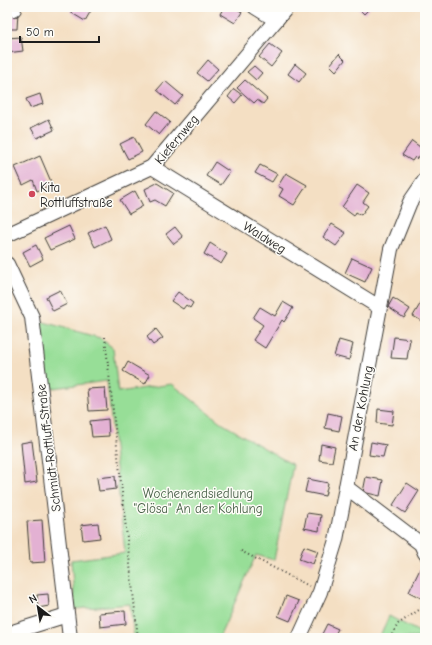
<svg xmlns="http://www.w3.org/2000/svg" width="432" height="645" viewBox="0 0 432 645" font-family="'Comic Neue',sans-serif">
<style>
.green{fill:#97de97;stroke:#5a7d5a}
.building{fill:#e3b1d3}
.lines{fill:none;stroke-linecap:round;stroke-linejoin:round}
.minor-casing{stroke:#3c3935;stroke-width:16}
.path{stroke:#3c3935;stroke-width:2;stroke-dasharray:1 3;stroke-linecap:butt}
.minor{stroke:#fff;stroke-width:14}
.poi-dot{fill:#d1495b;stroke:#fdfcf7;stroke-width:1.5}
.labels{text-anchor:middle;stroke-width:3;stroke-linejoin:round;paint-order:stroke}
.street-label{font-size:13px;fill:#1c1c1c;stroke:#fdfcf7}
.poi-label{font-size:13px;fill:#1c1c1c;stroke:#fdfcf7;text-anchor:start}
.park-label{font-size:13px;fill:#476047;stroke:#fdfcf7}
</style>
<rect width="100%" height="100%" fill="#fdfcf7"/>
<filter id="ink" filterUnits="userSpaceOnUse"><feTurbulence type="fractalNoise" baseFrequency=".025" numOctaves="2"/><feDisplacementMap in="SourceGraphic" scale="8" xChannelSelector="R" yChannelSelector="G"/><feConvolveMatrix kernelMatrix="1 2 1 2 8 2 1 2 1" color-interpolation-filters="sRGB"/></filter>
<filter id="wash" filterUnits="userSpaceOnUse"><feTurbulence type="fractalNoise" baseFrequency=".012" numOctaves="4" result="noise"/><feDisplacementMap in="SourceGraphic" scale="16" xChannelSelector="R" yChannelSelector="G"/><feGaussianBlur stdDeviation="0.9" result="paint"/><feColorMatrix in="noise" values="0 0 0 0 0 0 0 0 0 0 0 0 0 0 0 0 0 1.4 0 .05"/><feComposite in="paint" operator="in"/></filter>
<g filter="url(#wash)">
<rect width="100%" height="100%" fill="#f4dfc3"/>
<!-- green -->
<g class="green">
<polygon points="37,320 100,338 113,348 118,392 172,384 223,424 293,465 274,560 256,555 219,638 134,638 130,604 75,609 71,560 125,553 107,381 46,389"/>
<polygon points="389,616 425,635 425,638 379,638"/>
</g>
<g id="blocks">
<!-- building -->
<g class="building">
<polygon points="73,7 93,7 85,21 70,12"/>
<polygon points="224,7 234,7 242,12 235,23 220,14"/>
<polygon points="357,7 371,7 364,14"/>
<polygon points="7,11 18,12 17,29 7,29"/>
<polygon points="21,37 23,51 7,53 7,38"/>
<polygon points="270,44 282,53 271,67 259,57"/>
<polygon points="339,54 345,60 336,71 330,65"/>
<polygon points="208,60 218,69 207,81 197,73"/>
<polygon points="295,64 306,73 299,82 288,74"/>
<polygon points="254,66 262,73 256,80 247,72"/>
<polygon points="245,80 267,99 263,104 257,100 254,103 237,88"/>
<polygon points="165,81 183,96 175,105 157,90"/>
<polygon points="234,89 242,95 235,103 228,97"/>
<polygon points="40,94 43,104 30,108 26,99"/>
<polygon points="156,111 170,122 159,135 146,124"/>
<polygon points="49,119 54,130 37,138 31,128"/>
<polygon points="134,137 142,152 128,159 120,144"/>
<polygon points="412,141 424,150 417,159 415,157 412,161 402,155"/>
<polygon points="40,156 52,184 37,191 33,180 23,185 15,167"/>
<polygon points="215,162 230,172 221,185 206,176"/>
<polygon points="260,165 277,174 272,182 255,173"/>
<polygon points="286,173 307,185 294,205 279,196 283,189 278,186"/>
<polygon points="157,183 173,193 165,206 155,200 150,202 145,189"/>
<polygon points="357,185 369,193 363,202 368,206 361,215 356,212 354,216 342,207"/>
<polygon points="135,191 143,206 129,214 120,200"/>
<polygon points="332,224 346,233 336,246 323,237"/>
<polygon points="105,225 111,239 95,247 88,233"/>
<polygon points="69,226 75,239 50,250 44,238"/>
<polygon points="175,227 183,237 174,244 166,234"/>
<polygon points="210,243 227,254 221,264 204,254"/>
<polygon points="36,245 43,259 30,266 23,252"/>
<polygon points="352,258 372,267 365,282 345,273"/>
<polygon points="60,290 67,304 53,311 46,297"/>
<polygon points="178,292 193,303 190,308 186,305 183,309 171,301"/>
<polygon points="425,296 425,323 413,316"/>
<polygon points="393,298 410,309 404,318 388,307"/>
<polygon points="283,302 293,308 284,322 282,320 265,348 253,340 263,325 253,318 260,307 275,316"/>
<polygon points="156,329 163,338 153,345 147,337"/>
<polygon points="394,337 410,339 407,359 391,358"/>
<polygon points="339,340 353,344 349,360 334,356"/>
<polygon points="128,362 150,375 145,384 123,371"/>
<polygon points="105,388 107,410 89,411 87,389"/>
<polygon points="378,409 394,411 392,425 377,423"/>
<polygon points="328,413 342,416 339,431 325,428"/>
<polygon points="108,419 109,436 92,437 90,421"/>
<polygon points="32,441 37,482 25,484 21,443"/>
<polygon points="371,442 386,445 383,457 369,455"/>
<polygon points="321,444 335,447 332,462 319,460"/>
<polygon points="115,476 116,489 99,491 97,478"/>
<polygon points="366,477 383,480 380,496 363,492"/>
<polygon points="308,479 328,483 325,496 305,492"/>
<polygon points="407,483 419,491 405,513 393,505"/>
<polygon points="307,513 321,515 319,531 304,528"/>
<polygon points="42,520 45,562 30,563 27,521"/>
<polygon points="98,523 100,538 83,540 81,525"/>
<polygon points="304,546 318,551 313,564 299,559"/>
<polygon points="420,569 425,572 425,600 409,592"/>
<polygon points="48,594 49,606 38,608 37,595"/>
<polygon points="286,596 299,601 290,621 278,616"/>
<polygon points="125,611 126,624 100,627 99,613"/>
<polygon points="327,624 338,629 333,638 320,638"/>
</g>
</g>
</g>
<g filter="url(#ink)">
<use href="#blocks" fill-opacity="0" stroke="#3c3935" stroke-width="1"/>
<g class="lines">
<!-- minor casing -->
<g class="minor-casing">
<g id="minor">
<polyline points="255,7 276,20"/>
<polyline points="7,8 14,9"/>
<polyline points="152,167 379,307"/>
<polyline points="7,235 152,167 287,7"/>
<polyline points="7,264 32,317 70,638"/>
<polyline points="346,487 421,544 425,553"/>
<polyline points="7,636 16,631 67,615"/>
<polyline points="299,638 320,592 336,540 391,249 410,202 425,180"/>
</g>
</g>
<!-- path -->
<g class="path">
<polyline points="105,337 138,638"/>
<polyline points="241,551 309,586"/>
<polyline points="390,638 398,624 425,606"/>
</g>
<!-- minor -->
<use href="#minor" class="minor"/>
</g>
</g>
<!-- markers -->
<circle class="poi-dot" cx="32" cy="194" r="4"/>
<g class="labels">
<!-- street labels -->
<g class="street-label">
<text transform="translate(176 139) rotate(-50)" y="5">Kiefernweg</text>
<text transform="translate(265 237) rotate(32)" y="5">Waldweg</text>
<text transform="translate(360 408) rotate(-79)" y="5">An der Kohlung</text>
<text transform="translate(48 448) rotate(-97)" y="5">Schmidt-Rottluff-Straße</text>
</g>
<!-- poi labels -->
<g class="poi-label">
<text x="40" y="192">Kita<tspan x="40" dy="15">Rottluffstraße</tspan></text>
</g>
<!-- park labels -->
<g class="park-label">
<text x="198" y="498">Wochenendsiedlung<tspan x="198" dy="15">"Glösa" An der Kohlung</tspan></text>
</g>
</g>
<!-- margin -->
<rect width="432" height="645" fill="none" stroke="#fdfcf7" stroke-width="24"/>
<!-- north arrow -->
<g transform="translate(38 607) rotate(329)" stroke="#fdfcf7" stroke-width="3" paint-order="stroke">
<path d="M0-3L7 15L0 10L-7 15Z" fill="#1c1c1c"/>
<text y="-6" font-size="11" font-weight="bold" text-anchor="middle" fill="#1c1c1c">N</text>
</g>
<!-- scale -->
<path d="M20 36v6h79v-6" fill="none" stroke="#1c1c1c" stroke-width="2"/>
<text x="26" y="36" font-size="12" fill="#1c1c1c" stroke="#fdfcf7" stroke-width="3" paint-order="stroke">50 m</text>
</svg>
